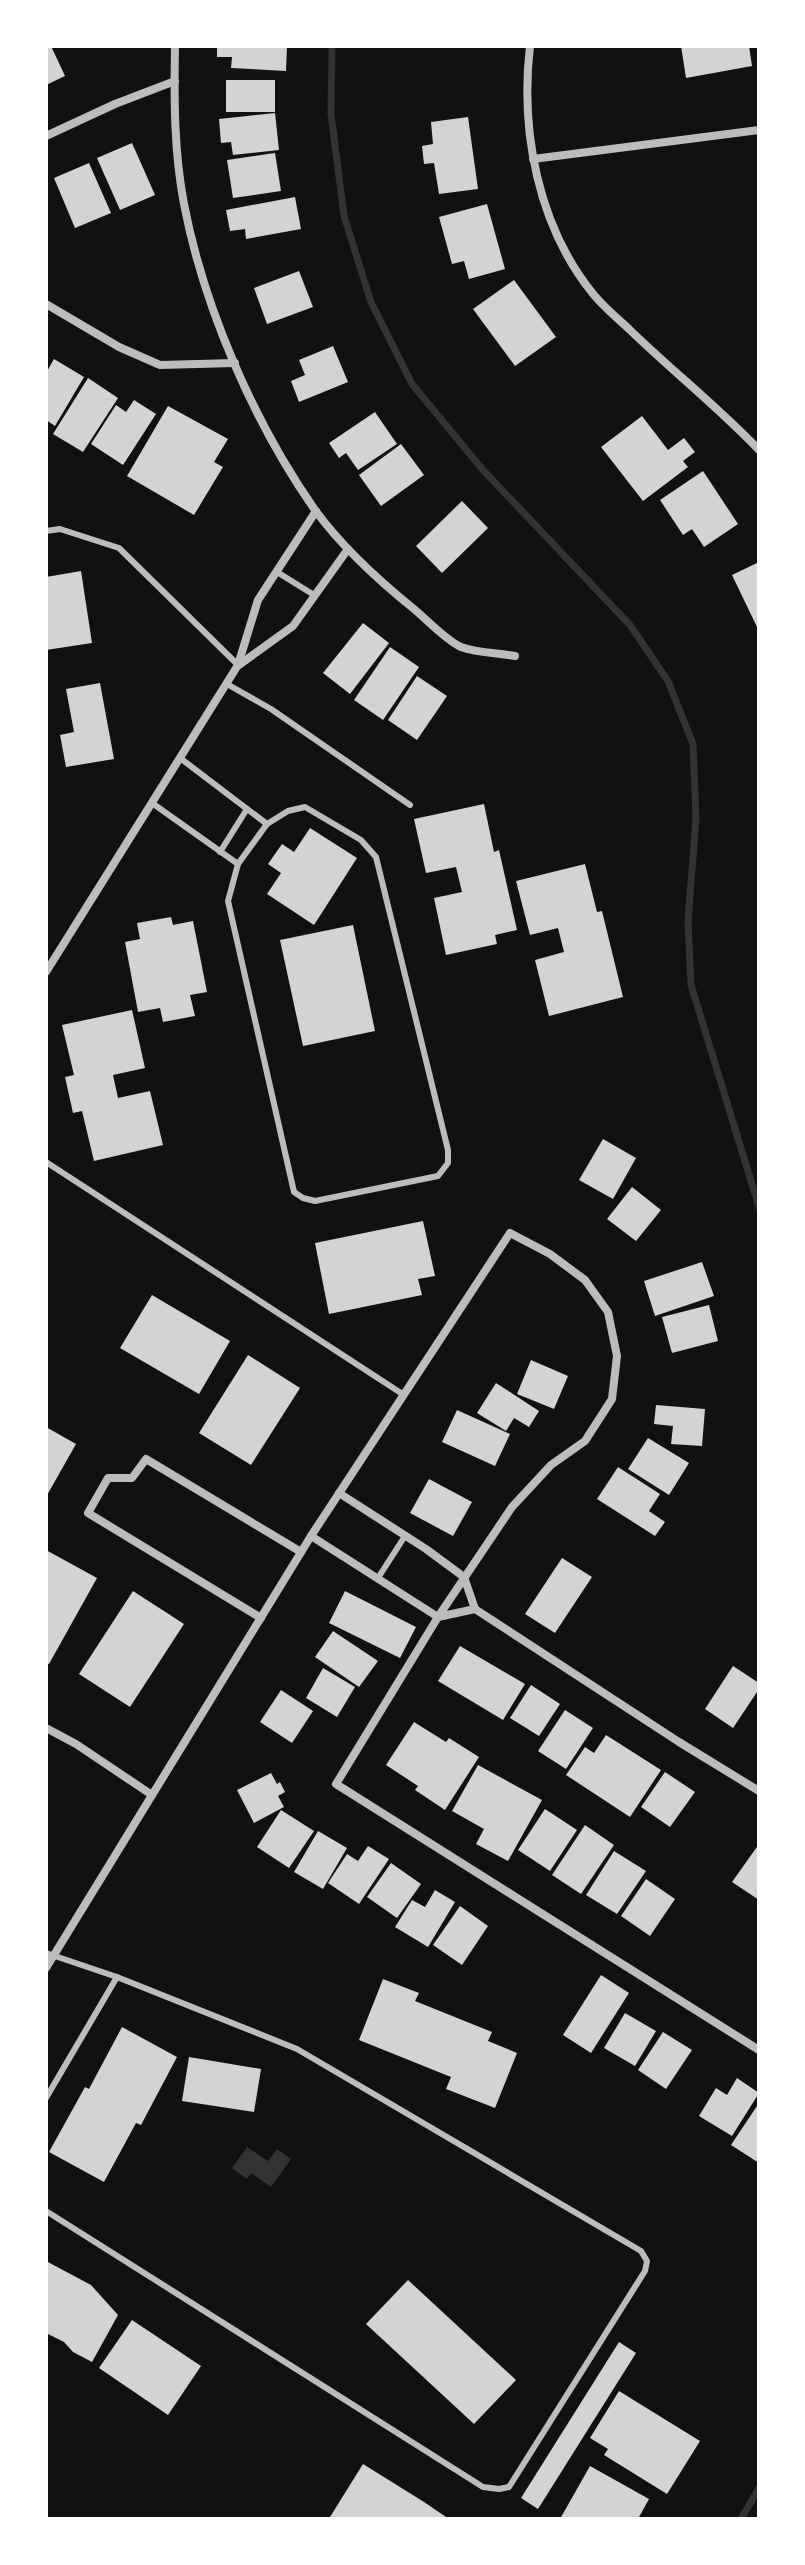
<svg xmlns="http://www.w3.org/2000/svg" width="805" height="2565" viewBox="0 0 805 2565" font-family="Poppins,sans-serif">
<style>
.water{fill:#333}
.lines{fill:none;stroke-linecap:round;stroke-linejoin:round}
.stream{stroke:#333;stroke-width:7}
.building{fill:#d3d3d3}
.service{stroke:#bcbcbc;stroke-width:6}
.minor{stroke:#bcbcbc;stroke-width:8}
</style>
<rect width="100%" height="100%" fill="#111"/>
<!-- water -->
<polygon class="water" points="247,2147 268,2161 277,2149 291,2159 271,2187 251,2173 247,2179 232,2168"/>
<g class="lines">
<!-- stream -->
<g class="stream">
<polyline points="332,46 331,114 344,216 371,302 412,384 483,470 630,625 668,681 693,744 696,819 688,921 691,985 759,1207"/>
<polyline points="741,2519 759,2488"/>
</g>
</g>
<!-- building -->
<g class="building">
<polygon points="46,46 51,46 65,76 46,85"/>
<polygon points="217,46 287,46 286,71 231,68 232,57 217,57"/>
<polygon points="681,46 749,46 752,66 686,78"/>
<rect x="226" y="80" width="49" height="32"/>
<polygon points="275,113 279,150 233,155 231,142 221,143 219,119"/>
<polygon points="468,117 478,189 439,194 434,163 424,164 422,146 433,144 431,122"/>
<polygon points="132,143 155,195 120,210 97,158"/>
<polygon points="275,153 281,191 233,198 227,160"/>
<polygon points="89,163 111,213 75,228 54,178"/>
<polygon points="295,197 301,229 246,239 245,229 230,231 226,210"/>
<polygon points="487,204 505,269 469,279 464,261 452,264 439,217"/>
<polygon points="299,271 313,307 267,324 254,288"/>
<polygon points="514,280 556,337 515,366 473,309"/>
<polygon points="333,346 348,382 299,402 291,381 305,375 299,360"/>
<polygon points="54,359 84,377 55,426 46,420 46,373"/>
<polygon points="88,378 118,398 83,452 53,434"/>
<polygon points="134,400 156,414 123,465 91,444 116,405 126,412"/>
<polygon points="168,406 228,439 214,462 223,467 194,515 127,476"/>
<polygon points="375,412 397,444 358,470 346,453 339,458 329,443"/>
<polygon points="642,416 668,450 684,438 695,452 683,461 688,467 643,501 601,447"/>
<polygon points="401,444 424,475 381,506 359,475"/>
<polygon points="703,471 738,524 704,547 692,529 683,535 660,500"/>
<polygon points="462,501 488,528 442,573 416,546"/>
<polygon points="759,562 759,626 757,627 732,575"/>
<polygon points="81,571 92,643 46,650 46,577"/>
<polygon points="363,623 389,643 350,694 323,673"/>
<polygon points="390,647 419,667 383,720 354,700"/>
<polygon points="417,676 447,696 417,740 388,720"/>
<polygon points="100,683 114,759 66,767 60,735 74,732 66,689"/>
<polygon points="484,804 494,852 499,850 517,930 495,935 497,944 446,955 434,898 462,892 456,867 426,873 414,819"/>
<polygon points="310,828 357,858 314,925 267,894 281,873 268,864 282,844 294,852"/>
<polygon points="585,864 597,912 602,911 623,997 549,1016 535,960 564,952 558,928 530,935 516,881"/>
<polygon points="171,917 173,925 193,921 207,992 190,995 195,1016 163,1022 160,1008 138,1012 125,942 140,939 137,923"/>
<polygon points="353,925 375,1031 303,1046 280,940"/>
<polygon points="132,1010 145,1068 113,1075 118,1098 150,1091 163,1145 94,1161 82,1111 73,1113 65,1077 74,1075 62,1025"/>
<polygon points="603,1139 636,1158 613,1199 579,1180"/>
<polygon points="632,1187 661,1210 636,1241 607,1219"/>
<polygon points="423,1221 435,1276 418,1279 422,1295 329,1314 315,1243"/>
<polygon points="702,1262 714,1296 655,1316 644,1281"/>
<polygon points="152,1295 230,1341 199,1394 120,1348"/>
<polygon points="709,1305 718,1341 672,1353 662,1317"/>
<polygon points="248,1355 300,1388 251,1465 199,1433"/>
<polygon points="531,1360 568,1376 554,1409 517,1394"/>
<polygon points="496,1383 539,1411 529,1427 514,1418 506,1431 477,1413"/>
<polygon points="656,1405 705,1409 702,1446 671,1444 673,1426 654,1424"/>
<polygon points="457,1410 510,1434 495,1466 442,1442"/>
<polygon points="46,1427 76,1444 46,1497"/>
<polygon points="648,1438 689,1463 669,1495 628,1469"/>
<polygon points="618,1467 660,1494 649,1511 665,1522 655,1536 597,1499"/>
<polygon points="429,1479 472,1502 453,1536 410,1513"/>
<polygon points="46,1550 97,1578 49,1664 46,1663"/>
<polygon points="562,1558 592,1577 555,1633 525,1614"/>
<polygon points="133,1591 184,1624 130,1707 79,1674"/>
<polygon points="345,1591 416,1627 400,1658 329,1623"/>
<polygon points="333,1631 378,1661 359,1687 315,1657"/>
<polygon points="460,1646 525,1684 503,1720 438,1681"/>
<polygon points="733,1666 759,1683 759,1689 733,1728 705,1709"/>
<polygon points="323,1668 355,1687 337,1717 306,1698"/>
<polygon points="531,1685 560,1704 539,1736 510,1718"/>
<polygon points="281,1690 313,1711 292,1743 260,1722"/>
<polygon points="565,1710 593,1728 566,1769 538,1751"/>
<polygon points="414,1722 446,1742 449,1738 479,1757 445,1810 415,1790 418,1786 386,1765"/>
<polygon points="606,1735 661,1770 630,1817 566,1775 585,1747 594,1753"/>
<polygon points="478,1765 542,1800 508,1861 476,1844 484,1829 452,1811"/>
<polygon points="665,1772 695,1792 670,1827 641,1807"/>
<polygon points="271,1773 277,1784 280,1782 285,1792 278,1796 284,1807 254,1823 237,1790"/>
<polygon points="545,1809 577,1830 550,1871 518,1850"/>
<polygon points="281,1810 314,1831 289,1868 257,1847"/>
<polygon points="585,1825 614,1845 581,1894 552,1875"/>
<polygon points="318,1831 347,1848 323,1889 294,1872"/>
<polygon points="759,1844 759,1900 732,1882"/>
<polygon points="368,1846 389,1859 359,1904 328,1883 347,1854 358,1861"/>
<polygon points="614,1851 646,1871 617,1914 586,1895"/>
<polygon points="391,1863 421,1884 397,1918 367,1897"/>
<polygon points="646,1879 675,1899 650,1936 621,1916"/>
<polygon points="435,1890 455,1902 428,1947 395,1927 412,1900 425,1907"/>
<polygon points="460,1906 488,1926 462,1965 433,1945"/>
<polygon points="601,1975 629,1993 591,2053 563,2035"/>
<polygon points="383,1979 419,1993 415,2001 492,2032 488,2041 517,2053 495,2108 446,2089 451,2077 359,2040"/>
<polygon points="625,2013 656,2031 635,2066 604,2048"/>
<polygon points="122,2027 177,2057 141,2125 136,2123 104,2182 49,2152 85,2087 89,2089"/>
<polygon points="663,2032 692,2050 666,2089 638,2070"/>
<polygon points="189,2057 261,2069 254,2112 182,2101"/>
<polygon points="737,2078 759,2093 732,2136 699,2116 716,2088 727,2095"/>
<polygon points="757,2106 759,2108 759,2163 731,2145"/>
<polygon points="46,2261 91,2285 118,2315 92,2362 73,2352 64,2342 46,2333"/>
<polygon points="408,2280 516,2380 474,2424 366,2324"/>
<polygon points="132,2320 201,2366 168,2415 99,2368"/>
<polygon points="619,2342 636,2353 538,2509 521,2498"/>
<polygon points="619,2391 700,2441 667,2494 604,2455 608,2449 590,2438"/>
<polygon points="363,2464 424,2502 449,2519 333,2519 330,2517"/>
<polygon points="590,2466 649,2499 638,2519 560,2519"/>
</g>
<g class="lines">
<!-- service -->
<g class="service">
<polyline points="46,531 60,529 119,548 238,665"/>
<polyline points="277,572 314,595"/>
<polyline points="227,684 271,709 410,805"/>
<polyline points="152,803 238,864 267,824 180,758"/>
<polyline points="220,852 247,809"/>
<polyline points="238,864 228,901 294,1192 303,1198 315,1201 438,1176 448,1163 448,1150 376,857 361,840 305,807 288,811 267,824"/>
<polyline points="46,1162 404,1395"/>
<polyline points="378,1578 405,1536"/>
<polyline points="46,1953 117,1977 297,2049 641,2251 647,2261 645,2271 509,2487 499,2489 483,2487 46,2211"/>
<polyline points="46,2098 117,1977"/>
</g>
<!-- minor -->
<g class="minor">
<path d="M175 46C174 99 174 152 184 204 204 308 254 423 315 510 342 547 378 580 414 609 426 619 447 641 461 647 477 653 499 653 515 656"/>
<path d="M530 46C520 131 538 227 594 295 604 307 617 318 629 329 671 370 718 407 759 450"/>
<polyline points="46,136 115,104 175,81"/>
<polyline points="533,159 759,130"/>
<polyline points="46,304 119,347 160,365 235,363"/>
<polyline points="239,665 293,626 348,549"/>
<polyline points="46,972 238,665 258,600 316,511"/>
<polyline points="339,1493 426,1549 464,1577 475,1609 679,1742 759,1791"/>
<polyline points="311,1536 438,1617 475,1609"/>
<polyline points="261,1618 88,1513 108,1478 132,1478 146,1459 301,1552"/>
<polyline points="46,1728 76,1744 152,1795"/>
<polyline points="46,1968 311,1536 510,1233 550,1254 585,1280 608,1312 617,1356 612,1399 585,1441 551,1465 512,1507 438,1617 336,1784 759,2050"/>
</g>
</g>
<!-- border -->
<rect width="805" height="2565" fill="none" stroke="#ffffff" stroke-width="96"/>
</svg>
